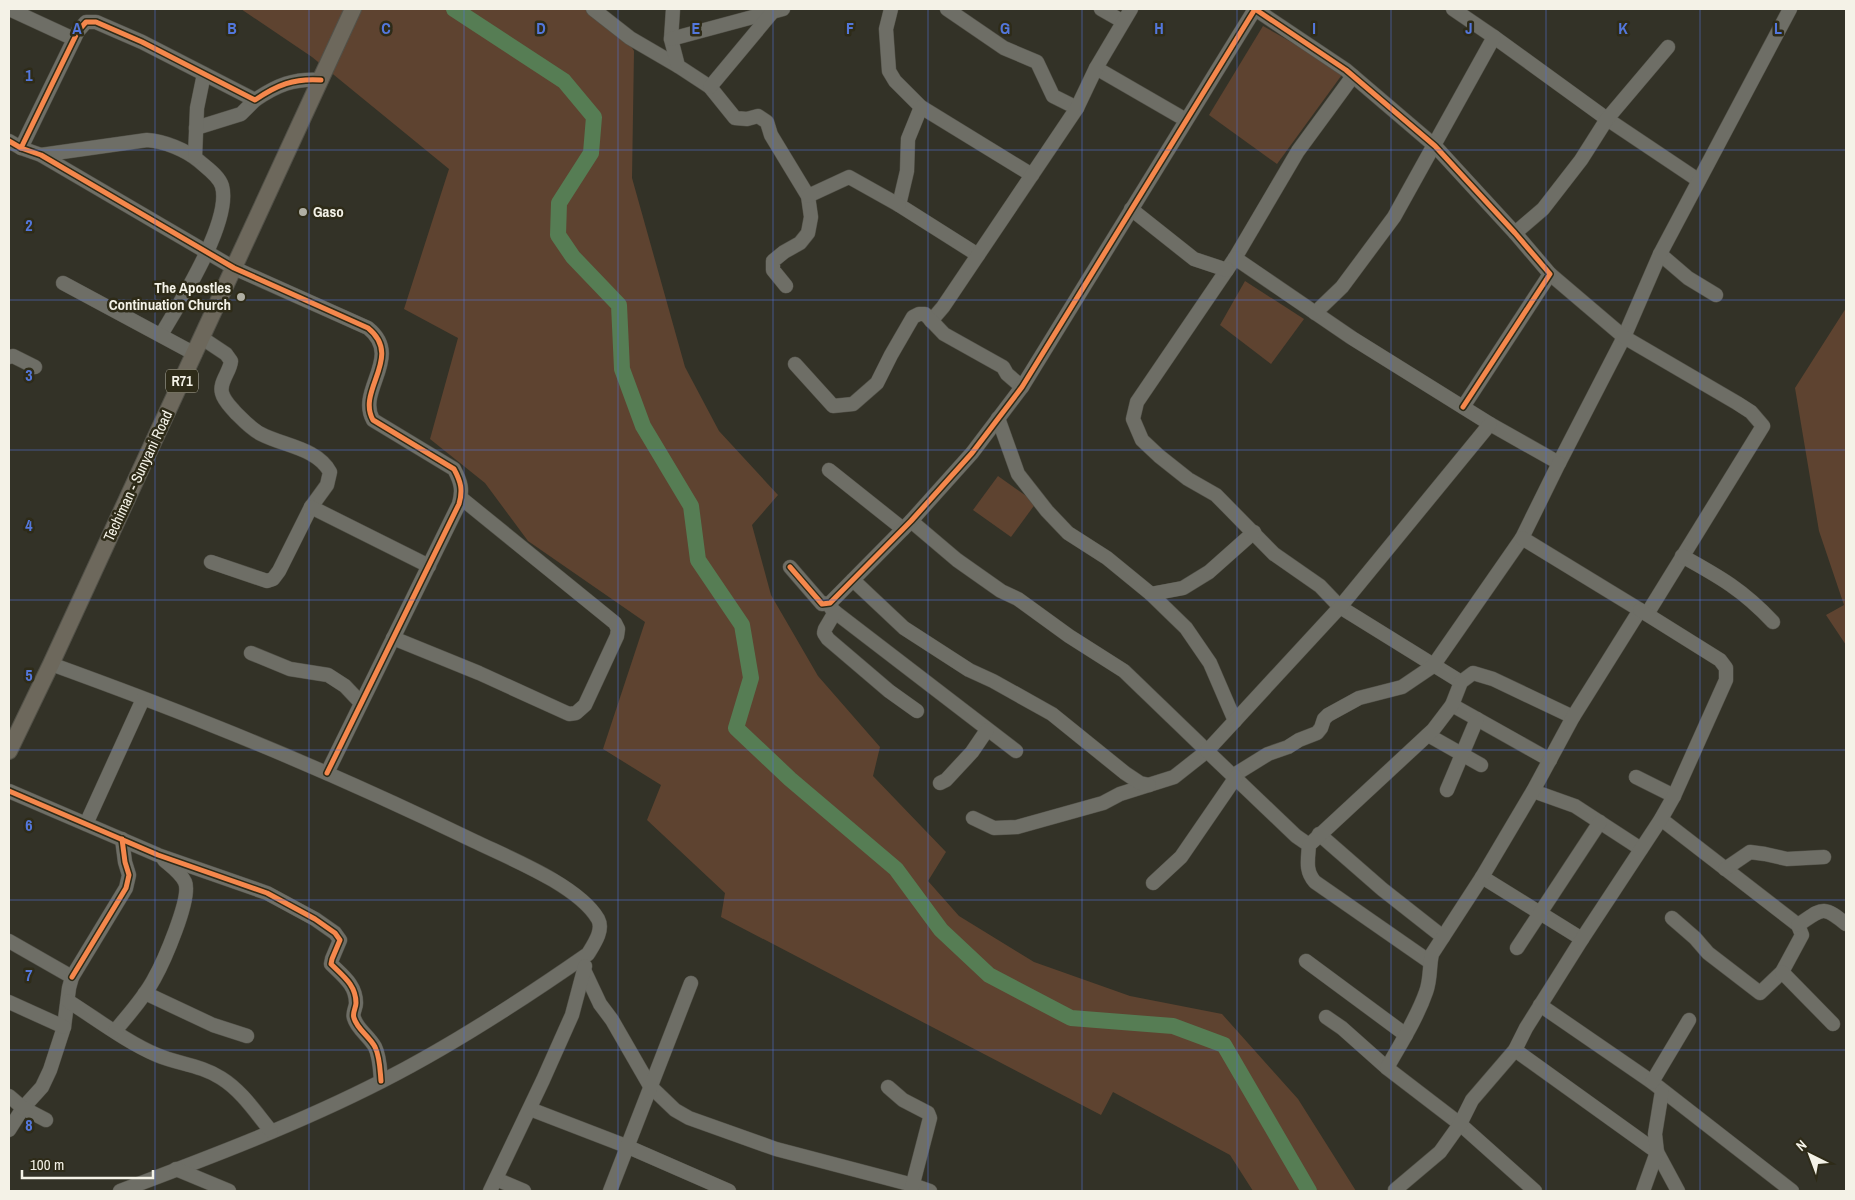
<svg xmlns="http://www.w3.org/2000/svg" width="1855" height="1200" viewBox="0 0 1855 1200" font-family="'Archivo Narrow',sans-serif">
<style>
.green{fill:#5e4330}
.lines{fill:none;stroke-linecap:round;stroke-linejoin:round}
.river{stroke:#567d54;stroke-width:16}
.minor-casing{stroke:#525148;stroke-width:15}
.major-casing{stroke:#525148;stroke-width:18}
.minor{stroke:#6e6e66;stroke-width:14}
.major{stroke:#6d685c;stroke-width:16}
.cycleway-casing{stroke:#2e2b18;stroke-width:8}
.cycleway{stroke:#f5874c;stroke-width:5}
.grid{fill:none;stroke:#5377dc;stroke-width:1;stroke-opacity:0.55}
.poi-dot{fill:#b0afa4;stroke:#2e2b18;stroke-width:2}
.labels{text-anchor:middle;stroke-width:5;stroke-linejoin:round;paint-order:stroke}
.shield{fill:#2e2b18;stroke:#b9b6a9;stroke-width:1}
.shield-label{font-size:14px;font-weight:bold;fill:#f4f2e7}
.poi-label{font-size:15px;font-weight:bold;fill:#f4f2e7;stroke:#2e2b18;text-anchor:start}
.street-label{font-size:15px;fill:#f4f2e7;stroke:#2e2b18}
.grid-label{font-size:16px;text-anchor:middle;font-weight:bold;fill:#5377dc;stroke:#2e2b18;stroke-width:5;stroke-linejoin:round;paint-order:stroke}
</style>
<rect width="100%" height="100%" fill="#333227"/>
<!-- green -->
<g class="green">
<polygon points="241,9 595,9 616,21 634,51 632,178 685,367 719,431 778,495 752,525 771,595 818,676 880,747 873,776 946,852 928,881 959,916 1034,962 1130,996 1222,1014 1298,1099 1356,1191 1253,1191 1230,1155 1113,1092 1101,1115 721,917 725,893 647,820 661,785 603,749 645,622 528,541 485,483 430,439 458,338 404,309 449,169 312,57"/>
<polygon points="1263,26 1344,72 1277,164 1209,115"/>
<polygon points="1245,281 1304,319 1271,364 1220,325"/>
<polygon points="1846,308 1846,645 1826,615 1844,605 1819,531 1795,388"/>
<polygon points="998,476 1036,503 1011,537 973,510"/>
</g>
<g class="lines">
<!-- river -->
<polyline class="river" points="454,9 564,81 594,117 591,153 559,203 558,235 573,257 619,305 622,369 643,426 691,506 698,560 742,625 751,678 736,728 790,779 896,869 941,930 989,975 1071,1018 1173,1026 1224,1045 1309,1191"/>
<!-- minor casing -->
<g class="minor-casing">
<g id="minor">
<polyline points="9,9 74,39"/>
<polyline points="593,9 630,38 678,66"/>
<polyline points="673,9 671,39 678,66 710,87 735,118 747,119 758,116 767,122 771,135 808,196 811,217 808,233 800,243 784,252 773,261 773,270 786,286"/>
<polyline points="891,9 886,29 889,71 895,81 921,107 1032,175"/>
<polyline points="947,9 1004,48 1037,62 1053,96 1077,108"/>
<polyline points="1101,9 1122,21"/>
<polyline points="1494,37 1607,119 1698,180"/>
<polyline points="671,39 783,9"/>
<polyline points="1096,68 1186,120"/>
<polyline points="1353,76 1298,151 1235,258 1137,402 1133,419 1142,440 1159,456 1188,479 1216,495 1274,554 1320,586 1340,607 1461,682"/>
<polyline points="710,87 775,9"/>
<polyline points="921,107 908,139 907,171 899,205 978,255"/>
<polyline points="196,128 241,114 255,100"/>
<path d="M9 141 21 148 41 155 234 268 368 328C404 357 356 390 373 420L454 469C461 482 463 490 459 504L327 773"/>
<path d="M21 148 78 31 86 22H96L142 42 255 100C277 85 294 78 321 80"/>
<path d="M41 155 147 140C164 141 186 150 199 161 207 168 219 176 222 186 232 221 179 304 161 335"/>
<polyline points="195,157 197,108 204,74"/>
<polyline points="808,196 849,177 899,205"/>
<polyline points="1131,209 1194,259 1227,270"/>
<polyline points="1515,233 1543,209 1581,160 1607,119 1668,47"/>
<polyline points="1660,254 1688,278 1716,295"/>
<polyline points="1235,258 1352,338 1490,424 1559,463 1624,337 1660,254 1790,9"/>
<polyline points="1550,274 1624,337 1737,403 1751,412 1763,426 1647,614"/>
<polyline points="63,283 195,354"/>
<polyline points="1315,313 1342,287 1394,217 1494,37 1453,9"/>
<polyline points="931,321 943,307 1077,108 1096,68 1131,9"/>
<path d="M202 338 226 354 231 361C230 372 219 382 222 393 224 401 230 406 235 412 243 420 251 429 261 434 284 446 317 448 330 472L327 485 311 507 279 571 273 579 267 581 211 562"/>
<polyline points="9,357 13,356 35,367"/>
<polyline points="795,364 833,406 853,404 877,383 891,355 913,317 919,314 925,314 944,334 1003,367 1007,374 1022,387"/>
<polyline points="998,418 1018,474 1047,511 1068,533 1107,558 1151,594 1186,628 1210,663 1235,721"/>
<polyline points="829,470 903,529"/>
<polyline points="311,507 429,566"/>
<polyline points="911,521 957,560 1001,591 1018,599 1069,636 1124,671 1207,751 1174,777 1120,794 1103,803 1017,827 994,828 973,818"/>
<path d="M1682 556C1720 577 1743 590 1773 622"/>
<polyline points="790,567 822,604 830,603 911,521 972,453 1022,387 1255,9 1346,70 1435,146 1515,233 1550,274 1463,407"/>
<polyline points="853,580 904,628 969,670 993,681 1052,714 1125,773 1140,783 1149,785"/>
<polyline points="1151,594 1183,588 1209,572 1254,532"/>
<polyline points="830,603 831,608 835,612 1016,751"/>
<polyline points="835,612 825,629 824,633 828,639 889,691 917,711"/>
<polyline points="393,638 479,673 569,714 576,713 585,705 617,636 618,629 615,623 461,498"/>
<polyline points="251,653 290,669 328,675 345,686 361,703"/>
<path d="M51 664C106 684 160 704 214 726 302 761 389 800 474 841 509 858 578 885 598 919 604 930 594 944 588 954 522 1000 455 1044 382 1081 298 1124 208 1158 120 1191"/>
<polyline points="1452,705 1550,760"/>
<polyline points="1428,735 1481,765"/>
<polyline points="1234,775 1268,754 1288,747 1299,740 1317,733 1321,728 1324,719 1328,715 1359,698 1402,687 1433,666 1522,538 1559,463"/>
<polyline points="1636,777 1674,796"/>
<polyline points="940,783 946,780 972,752 987,730"/>
<polyline points="1447,790 1477,719"/>
<path d="M9 791 158 855 267 893 315 919 335 933 340 940 332 959 331 964C343 976 356 985 356 1003 356 1008 352 1013 354 1018 357 1029 369 1036 375 1047 380 1057 380 1070 381 1081"/>
<polyline points="1533,791 1575,806 1641,849"/>
<polyline points="1661,819 1798,925 1802,935 1782,972 1760,993 1708,953 1695,938 1672,918"/>
<polyline points="86,824 143,699"/>
<polyline points="1319,834 1382,889 1443,937"/>
<polyline points="1309,845 1296,836 1207,751 1340,607 1490,424"/>
<polyline points="1725,869 1750,852 1765,854 1787,859 1824,857"/>
<polyline points="1482,877 1582,939"/>
<polyline points="1153,883 1181,857 1236,777"/>
<path d="M1798 925C1822 909 1822 904 1846 924"/>
<polyline points="9,941 72,977 69,988 64,1027 50,1070 42,1087 23,1108 9,1130"/>
<polyline points="1517,948 1600,822"/>
<polyline points="1306,961 1406,1035"/>
<path d="M1430 962 1315 882C1305 871 1308 860 1309 845L1433 730 1452 705 1461 682 1473 673 1493 679 1573 717"/>
<polyline points="584,970 600,1004 612,1020 650,1086 675,1110 689,1118 776,1149 913,1185 930,1191"/>
<polyline points="1782,972 1833,1024"/>
<polyline points="72,977 126,888 129,875 125,862 122,839"/>
<polyline points="145,993 213,1025 247,1036"/>
<path d="M68 1001C95 1018 128 1043 157 1055 178 1064 201 1065 221 1078 242 1091 256 1113 271 1131"/>
<polyline points="9,1002 64,1027"/>
<polyline points="1540,1005 1652,1082 1792,1191"/>
<polyline points="1326,1017 1342,1028 1387,1068 1460,1124 1535,1191"/>
<path d="M115 1031C128 1015 144 998 154 979 163 963 192 898 185 882 181 873 171 866 164 860"/>
<polyline points="1515,1050 1657,1152 1678,1191"/>
<path d="M1387 1068C1401 1043 1417 1018 1426 992 1431 979 1429 966 1432 954L1482 877 1533 791 1573 717 1640 610 1522 538"/>
<polyline points="1652,1082 1689,1020"/>
<polyline points="888,1087 903,1100 928,1113 930,1118 911,1191"/>
<polyline points="9,1096 23,1108 46,1120"/>
<polyline points="530,1109 626,1146 729,1191"/>
<polyline points="176,1169 229,1191"/>
<polyline points="496,1179 524,1191"/>
<polyline points="1395,1190 1440,1152 1460,1124 1472,1100 1515,1050 1526,1028 1582,939 1661,819 1674,796 1726,680 1726,668 1720,660 1640,610"/>
<polyline points="490,1191 543,1080 572,1015 585,966"/>
<polyline points="610,1191 691,983"/>
<polyline points="1643,1191 1657,1152 1655,1134 1662,1091"/>
</g>
</g>
<!-- major casing -->
<g class="major-casing">
<polyline id="major" points="9,751 51,664 353,9"/>
</g>
<!-- minor -->
<use href="#minor" class="minor"/>
<!-- major -->
<use href="#major" class="major"/>
<!-- cycleway casing -->
<g class="cycleway-casing">
<g id="cycleway">
<path d="M9 141 21 148 41 155 234 268 368 328C404 357 356 390 373 420L454 469C461 482 463 490 459 504L327 773"/>
<path d="M21 148 78 31 86 22H96L142 42 255 100C277 85 294 78 321 80"/>
<polyline points="790,567 822,604 830,603 911,521 972,453 1022,387 1255,9 1346,70 1435,146 1515,233 1550,274 1463,407"/>
<path d="M9 791 158 855 267 893 315 919 335 933 340 940 332 959 331 964C343 976 356 985 356 1003 356 1008 352 1013 354 1018 357 1029 369 1036 375 1047 380 1057 380 1070 381 1081"/>
<polyline points="72,977 126,888 129,875 125,862 122,839"/>
</g>
</g>
<!-- cycleway -->
<use href="#cycleway" class="cycleway"/>
</g>
<!-- grid -->
<path class="grid" d="M155 9V1191M309 9V1191M464 9V1191M618 9V1191M773 9V1191M928 9V1191M1082 9V1191M1237 9V1191M1391 9V1191M1546 9V1191M1700 9V1191M9 150H1846M9 300H1846M9 450H1846M9 600H1846M9 750H1846M9 900H1846M9 1050H1846"/>
<!-- markers -->
<g class="poi-dot">
<circle cx="303" cy="212" r="5"/>
<circle cx="241" cy="297" r="5"/>
</g>
<g class="labels">
<!-- shield labels -->
<rect class="shield" x="166" y="369.5" width="32" height="23" rx="4"/>
<g class="shield-label">
<text x="182" y="386">R71</text>
</g>
<!-- poi labels -->
<g class="poi-label">
<text x="313" y="217">Gaso</text>
<text x="231" y="293" text-anchor="end">The Apostles<tspan x="231" dy="17">Continuation Church</tspan></text>
</g>
<!-- street labels -->
<g class="street-label">
<text transform="translate(138 476) rotate(-65)" y="5">Techiman - Sunyani Road</text>
</g>
</g>
<g class="grid-label">
<text x="77" y="34">A</text>
<text x="232" y="34">B</text>
<text x="386" y="34">C</text>
<text x="541" y="34">D</text>
<text x="696" y="34">E</text>
<text x="850" y="34">F</text>
<text x="1005" y="34">G</text>
<text x="1159" y="34">H</text>
<text x="1314" y="34">I</text>
<text x="1469" y="34">J</text>
<text x="1623" y="34">K</text>
<text x="1778" y="34">L</text>
<text x="29" y="81">1</text>
<text x="29" y="231">2</text>
<text x="29" y="381">3</text>
<text x="29" y="531">4</text>
<text x="29" y="681">5</text>
<text x="29" y="831">6</text>
<text x="29" y="981">7</text>
<text x="29" y="1131">8</text>
</g>
<!-- border -->
<rect width="1855" height="1200" fill="none" stroke="#f4f2e7" stroke-width="20"/>
<!-- north arrow -->
<g transform="translate(1810 1155) rotate(318)" stroke="#2e2b18" stroke-width="4" paint-order="stroke">
<path d="M0-4L9 19L0 12L-9 19Z" fill="#f4f2e7"/>
<text y="-8" font-size="14" font-weight="bold" text-anchor="middle" fill="#f4f2e7">N</text>
</g>
<!-- scale -->
<path d="M22 1170v8h131v-8" fill="none" stroke="#f4f2e7" stroke-width="2.5"/>
<text x="30" y="1170" font-size="15" fill="#f4f2e7" stroke="#2e2b18" stroke-width="4" paint-order="stroke">100 m</text>
</svg>
